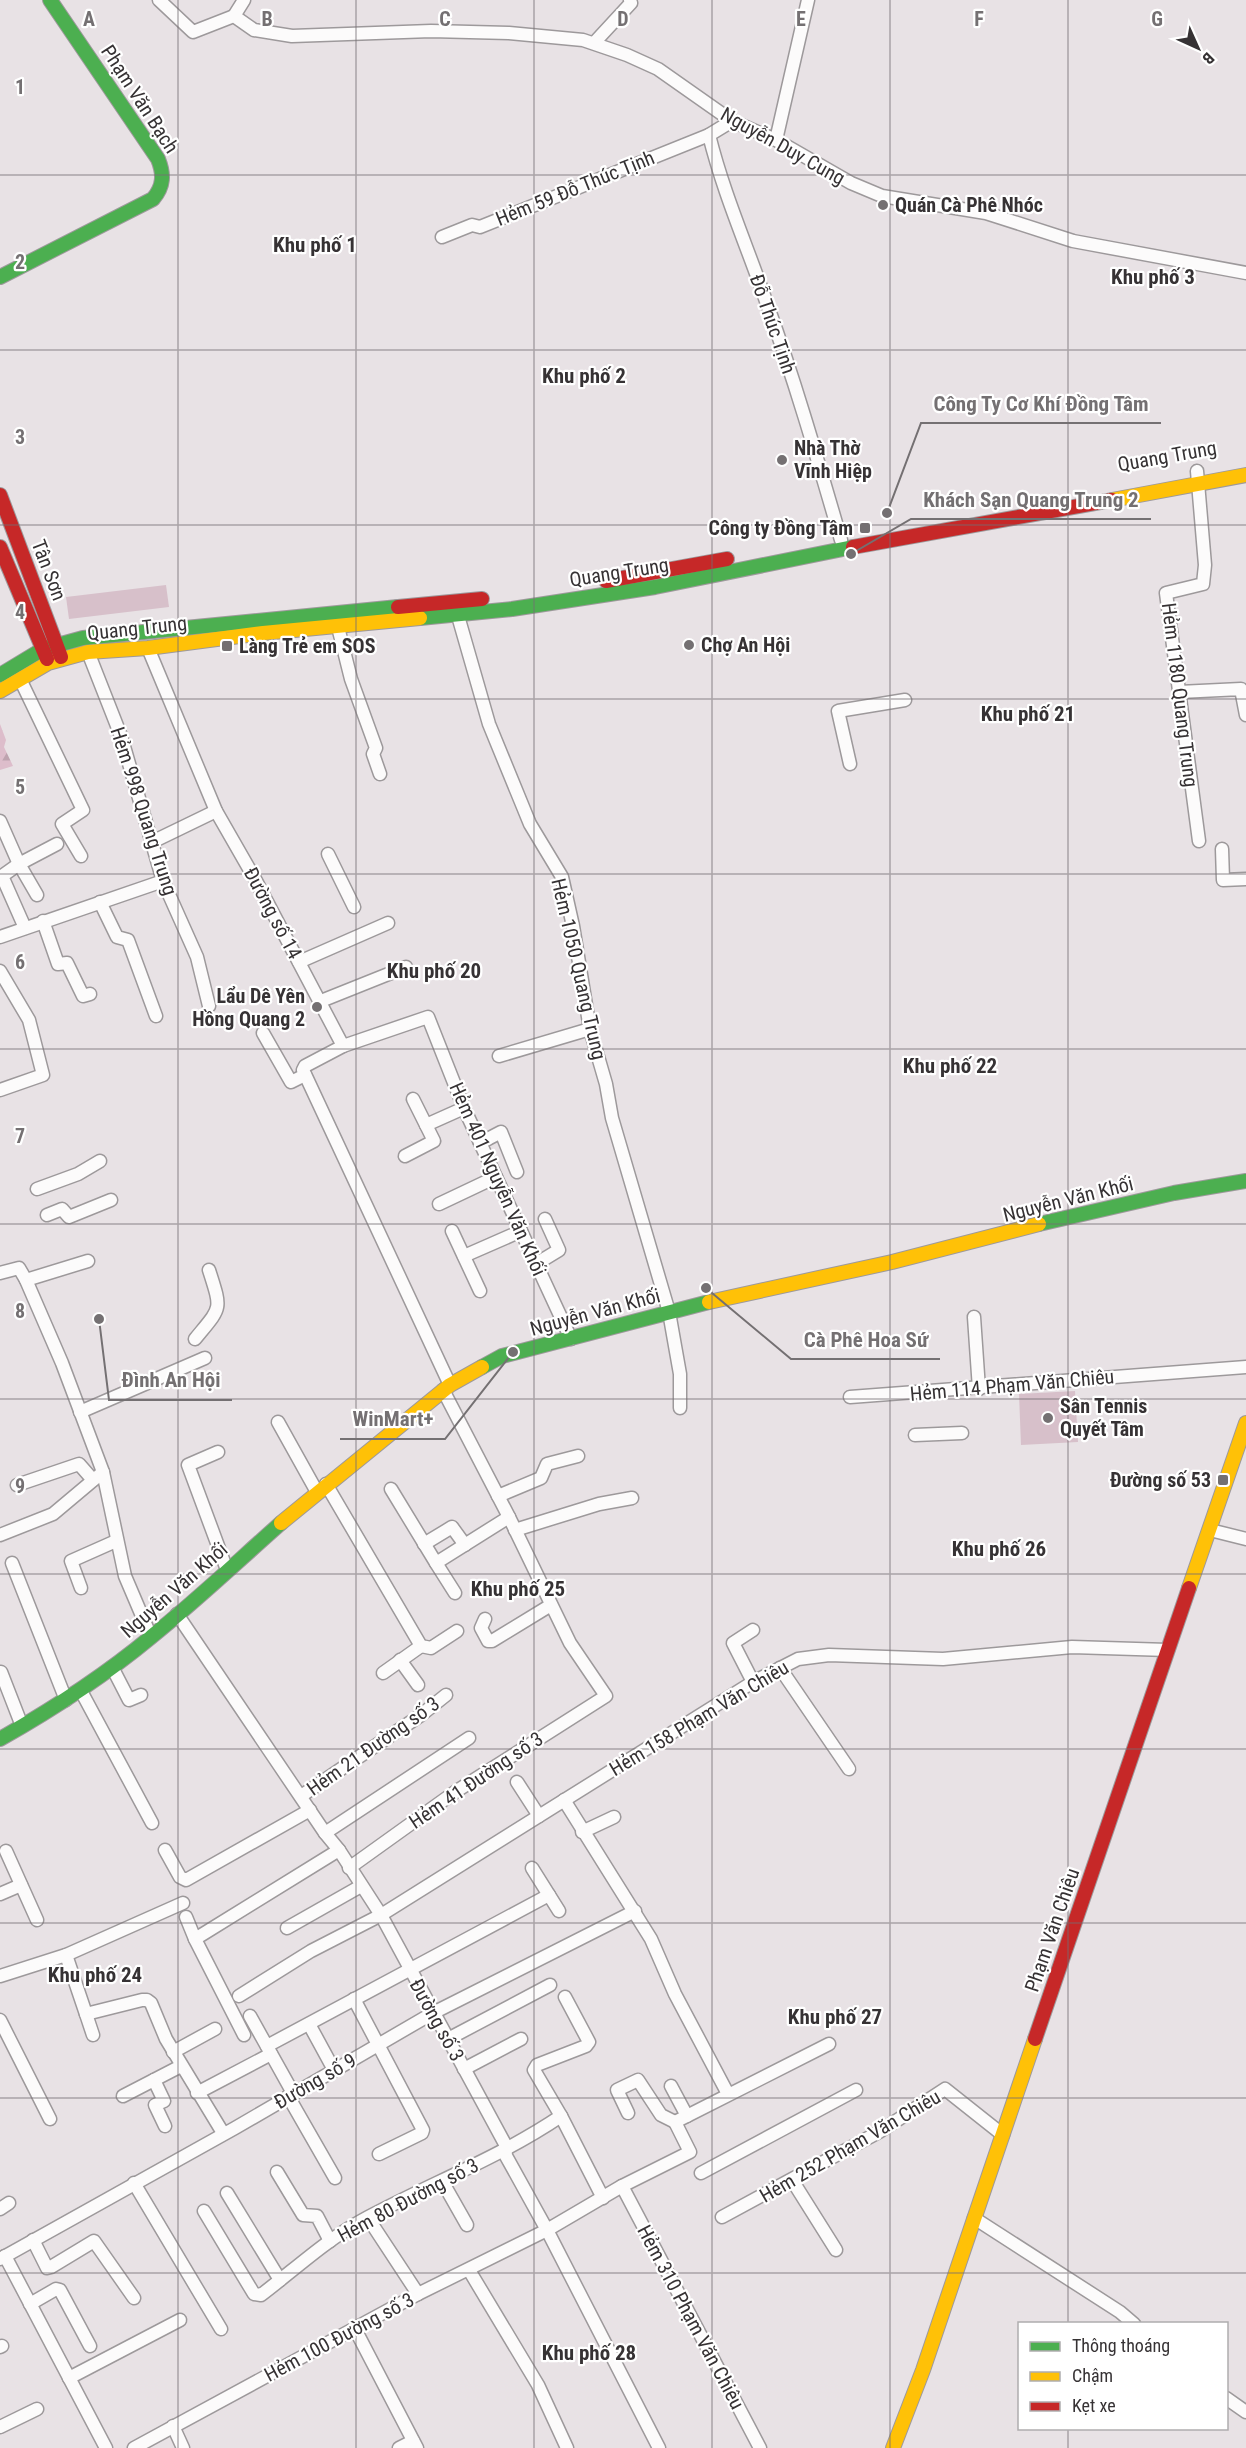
<svg xmlns="http://www.w3.org/2000/svg" width="1246" height="2448" viewBox="0 0 1246 2448" font-family="'Roboto Condensed',sans-serif">
<style>
.forest{fill:url(#forest-firs)}
.garden{fill:#d7c0ca}
.lines{fill:none;stroke-linecap:round;stroke-linejoin:round}
.street-casing{stroke:#9d999b;stroke-width:15}
.fast-casing{stroke:#9d999b;stroke-width:16}
.slow-casing{stroke:#9d999b;stroke-width:16}
.jam-casing{stroke:#9d999b;stroke-width:16}
.street{stroke:#fcfbfb;stroke-width:12}
.fast{stroke:#4caf50;stroke-width:14}
.slow{stroke:#ffc107;stroke-width:14}
.jam{stroke:#c62828;stroke-width:14}
.grid{fill:none;stroke:#747072;stroke-width:1.5;stroke-opacity:0.55}
.poi-dot{fill:#747072;stroke:#fff;stroke-width:2}
.labels{text-anchor:middle;stroke-width:4.5;stroke-linejoin:round;paint-order:stroke}
.street-label{font-size:20px;fill:#363234;stroke:#fff}
.poi-label{font-size:20px;font-weight:bold;fill:#363234;stroke:#fff;text-anchor:start}
.neighbourhood-label{font-size:21px;font-weight:bold;fill:#363234;stroke:#fff}
.grid-label{font-size:20px;text-anchor:middle;font-weight:bold;fill:#747072;stroke:#fff;stroke-width:4.5;stroke-linejoin:round;paint-order:stroke}
.leader{fill:none;stroke:#747072;stroke-width:2}
.callout-dot{fill:#747072;stroke:#fff;stroke-width:2}
.callout-label{font-size:21px;text-anchor:middle;font-weight:bold;fill:#747072;stroke:#fff;stroke-width:4.5;stroke-linejoin:round;paint-order:stroke}
</style>
<defs>
<pattern id="forest-firs" width="22" height="20" patternUnits="userSpaceOnUse" patternTransform="scale(1.5)"><rect width="22" height="20" fill="#ddbdcb"/><path d="M5 1l3.5 6h-7zM16 11l3.5 6h-7z" fill="#bea3af"/></pattern>
</defs>
<rect width="100%" height="100%" fill="#e8e2e5"/>
<!-- forest -->
<polygon class="forest" points="0,724 6,740 4,747 13,766 0,770"/>
<!-- garden -->
<g class="garden">
<polygon points="166,585 169,607 69,619 66,597"/>
<polygon points="1075,1391 1078,1442 1021,1445 1019,1394"/>
</g>
<g class="lines">
<!-- street casing -->
<g class="street-casing">
<g id="street">
<polyline points="159,0 193,32 234,16 254,30 292,36 431,31 509,33 583,40 627,55 658,69 732,121 776,140 851,183 882,196 986,213 1073,241 1246,273"/>
<polyline points="234,16 244,0"/>
<polyline points="594,43 631,3 630,0"/>
<path d="M732 121 709 135C724 195 747 246 767 304 795 381 818 461 841 540"/>
<polyline points="776,140 808,0"/>
<polyline points="442,237 472,225 480,227 709,135"/>
<polyline points="1197,471 1205,565 1203,584 1166,593 1199,841"/>
<polyline points="456,609 489,724 530,824 562,877 573,926 590,1029 606,1084 612,1118 669,1312 680,1374 680,1408"/>
<polyline points="338,627 351,679 376,748 373,754 380,774"/>
<polyline points="148,648 216,811 255,879 343,1046 305,1066 303,1070 450,1385"/>
<polyline points="88,652 121,736 163,881 197,957 209,1006"/>
<polyline points="20,679 83,810 62,824 81,856"/>
<polyline points="1179,692 1241,689 1246,715"/>
<polyline points="850,764 838,711 905,700"/>
<polyline points="0,821 19,864 37,895"/>
<polyline points="152,842 216,811"/>
<polyline points="1222,849 1223,880 1246,879"/>
<polyline points="328,854 354,907"/>
<polyline points="100,902 117,937 128,940 156,1016"/>
<polyline points="43,921 58,964 67,963 83,996 90,994"/>
<polyline points="25,928 2,876 19,864 57,844"/>
<polyline points="0,937 163,881"/>
<polyline points="299,962 388,923"/>
<polyline points="0,971 29,1020 43,1075 0,1090"/>
<polyline points="321,1001 406,967"/>
<polyline points="263,1033 291,1082 305,1075"/>
<polyline points="343,1046 428,1017 464,1108 571,1339"/>
<polyline points="499,1056 590,1029"/>
<polyline points="426,1125 464,1108"/>
<polyline points="480,1143 501,1132 517,1172"/>
<polyline points="405,1156 434,1141 413,1099"/>
<polyline points="37,1189 78,1174 100,1161"/>
<polyline points="439,1204 496,1177"/>
<polyline points="47,1215 62,1209 69,1217 111,1200"/>
<polyline points="452,1231 480,1291"/>
<polyline points="464,1256 521,1231"/>
<polyline points="536,1264 559,1250 545,1219"/>
<polyline points="0,1273 19,1268 26,1280 62,1363 103,1472 125,1576 151,1637"/>
<polyline points="26,1280 88,1261"/>
<polyline points="974,1317 979,1389"/>
<path d="M195 1339C222 1306 222 1311 209 1270"/>
<polyline points="850,1397 1246,1367"/>
<polyline points="80,1412 205,1358"/>
<polyline points="278,1422 317,1492"/>
<polyline points="915,1435 962,1433"/>
<polyline points="218,1452 188,1465 227,1570"/>
<polyline points="326,1484 421,1646 431,1648 457,1631"/>
<polyline points="17,1485 79,1464 93,1480"/>
<polyline points="391,1489 436,1563 509,1517"/>
<polyline points="498,1496 541,1478 547,1464 578,1456"/>
<polyline points="515,1530 599,1504 632,1498"/>
<polyline points="1210,1530 1246,1539"/>
<polyline points="0,1535 53,1514 103,1472"/>
<polyline points="424,1544 452,1527 465,1545"/>
<polyline points="12,1563 66,1700"/>
<polyline points="436,1563 455,1593"/>
<polyline points="81,1588 71,1561 116,1541"/>
<polyline points="177,1614 325,1833 339,1850 381,1915 505,2144 506,2156 547,2230 659,2448"/>
<polyline points="485,1619 481,1628 488,1641 492,1641 551,1605"/>
<polyline points="400,1660 418,1685"/>
<polyline points="112,1667 129,1700 141,1695"/>
<polyline points="780,1668 849,1769"/>
<polyline points="1,1672 22,1726"/>
<polyline points="383,1673 421,1646"/>
<polyline points="753,1682 733,1643 753,1630"/>
<polyline points="81,1691 152,1823"/>
<polyline points="517,1782 539,1816"/>
<polyline points="301,1796 421,1715 446,1695"/>
<polyline points="564,1800 651,1939 675,1994 728,2094"/>
<polyline points="582,1832 614,1817"/>
<polyline points="325,1833 469,1738"/>
<polyline points="165,1850 180,1877 186,1880 310,1810"/>
<polyline points="6,1851 37,1920"/>
<polyline points="349,1868 455,1792 606,1696 570,1643 509,1517 443,1390"/>
<polyline points="532,1868 559,1911"/>
<polyline points="0,1894 21,1885"/>
<polyline points="186,1917 195,1939"/>
<polyline points="287,1928 361,1886"/>
<polyline points="66,1955 86,2014 142,2000 147,2000 151,2003 166,2039 223,2133"/>
<polyline points="0,1976 66,1955 183,1903"/>
<polyline points="239,1996 311,1951 381,1915 753,1682 798,1659 829,1655 943,1659 1072,1647 1168,1650"/>
<polyline points="354,1999 423,2130 422,2133 379,2154"/>
<polyline points="86,2014 93,2035"/>
<polyline points="250,2016 293,2093"/>
<polyline points="0,2020 50,2119"/>
<polyline points="309,2024 334,2070"/>
<polyline points="244,2035 195,1939 339,1850"/>
<polyline points="448,2039 550,1985"/>
<polyline points="267,2046 549,1895"/>
<polyline points="173,2052 215,2029"/>
<polyline points="464,2069 521,2039"/>
<polyline points="154,2080 164,2101 155,2105 165,2126"/>
<polyline points="671,2086 687,2116"/>
<polyline points="197,2093 271,2054"/>
<polyline points="123,2096 181,2066"/>
<polyline points="288,2096 335,2178"/>
<polyline points="628,2113 617,2090 638,2080 661,2115 675,2122"/>
<polyline points="561,2116 603,2198"/>
<polyline points="277,2172 303,2215 317,2216 330,2241"/>
<polyline points="701,2173 856,2090"/>
<polyline points="792,2180 836,2250"/>
<polyline points="442,2181 467,2225"/>
<polyline points="134,2183 221,2329"/>
<polyline points="622,2186 760,2448"/>
<polyline points="227,2193 280,2280"/>
<polyline points="0,2209 9,2203"/>
<path d="M204 2211 254 2294 261 2295C294 2270 325 2241 361 2221 427 2185 499 2158 561 2116L534 2070 537 2065 586 2046 589 2042 565 1997"/>
<polyline points="722,2217 879,2132 945,2089 1003,2135"/>
<polyline points="368,2218 418,2294"/>
<polyline points="974,2218 1120,2312 1134,2324"/>
<polyline points="33,2240 47,2268 51,2267 94,2241 134,2298"/>
<polyline points="5,2256 106,2448"/>
<polyline points="0,2259 235,2128 433,2013 635,1911"/>
<polyline points="469,2270 538,2385 567,2448"/>
<polyline points="30,2304 56,2289 60,2290 90,2346"/>
<polyline points="355,2329 417,2448"/>
<polyline points="0,2347 2,2346"/>
<polyline points="69,2378 180,2320"/>
<polyline points="1226,2398 1246,2412"/>
<polyline points="173,2426 183,2448"/>
<polyline points="0,2427 37,2409"/>
<polyline points="134,2448 418,2294 547,2230 622,2186 690,2152 675,2122 829,2044"/>
<polyline points="399,2448 413,2441"/>
</g>
</g>
<!-- fast casing -->
<g class="fast-casing">
<g id="fast">
<path d="M0 277 153 199C164 186 164 174 158 159L50 0"/>
<polyline points="420,618 512,609 655,587 853,547"/>
<polyline points="0,675 43,649 83,638 398,607"/>
<polyline points="1039,1224 1174,1193 1246,1181"/>
<polyline points="482,1367 502,1356 709,1302"/>
<path d="M0 1739C53 1709 104 1676 151 1637 196 1601 238 1561 281 1523"/>
</g>
</g>
<!-- slow casing -->
<g class="slow-casing">
<g id="slow">
<polyline points="1112,500 1246,475"/>
<polyline points="0,691 48,663 88,652 148,648 263,633 420,618"/>
<polyline points="709,1302 892,1262 1039,1224"/>
<polyline points="281,1523 450,1385 482,1367"/>
<polyline points="1189,1588 1246,1423"/>
<polyline points="893,2448 923,2370 1035,2039"/>
</g>
</g>
<!-- jam casing -->
<g class="jam-casing">
<g id="jam">
<polyline points="0,495 61,657"/>
<polyline points="0,547 47,659"/>
<polyline points="853,547 1112,500"/>
<polyline points="606,581 727,559"/>
<polyline points="398,607 482,599"/>
<polyline points="1035,2039 1189,1588"/>
</g>
</g>
<!-- street -->
<use href="#street" class="street"/>
<!-- fast -->
<use href="#fast" class="fast"/>
<!-- slow -->
<use href="#slow" class="slow"/>
<!-- jam -->
<use href="#jam" class="jam"/>
</g>
<!-- grid -->
<path class="grid" d="M178 0V2448M356 0V2448M534 0V2448M712 0V2448M890 0V2448M1068 0V2324M0 175H1246M0 350H1246M0 525H1246M0 699H1246M0 874H1246M0 1049H1246M0 1224H1246M0 1399H1246M0 1574H1246M0 1749H1246M0 1923H1246M0 2098H1246M0 2273H1246M1068 2428V2448"/>
<!-- markers -->
<g class="poi-dot">
<circle cx="883" cy="205" r="6"/>
<circle cx="782" cy="460" r="6"/>
<rect x="859" y="522" width="12" height="12" rx="3"/>
<circle cx="689" cy="645" r="6"/>
<rect x="221" y="640" width="12" height="12" rx="3"/>
<circle cx="317" cy="1007" r="6"/>
<circle cx="1048" cy="1418" r="6"/>
<rect x="1217" y="1474" width="12" height="12" rx="3"/>
</g>
<g class="labels">
<!-- street labels -->
<g class="street-label">
<text transform="translate(140 99) rotate(57)" y="7">Phạm Văn Bạch</text>
<text transform="translate(783 146) rotate(29)" y="7">Nguyễn Duy Cung</text>
<text transform="translate(575 188) rotate(-22)" y="7">Hẻm 59 Đỗ Thúc Tịnh</text>
<text transform="translate(773 324) rotate(71)" y="7">Đỗ Thúc Tịnh</text>
<text transform="translate(1167 456) rotate(-10)" y="7">Quang Trung</text>
<text transform="translate(49 570) rotate(69)" y="7">Tân Sơn</text>
<text transform="translate(619 572) rotate(-9)" y="7">Quang Trung</text>
<text transform="translate(137 628) rotate(-6)" y="7">Quang Trung</text>
<text transform="translate(1180 695) rotate(83)" y="7">Hẻm 1180 Quang Trung</text>
<text transform="translate(144 811) rotate(72)" y="7">Hẻm 998 Quang Trung</text>
<text transform="translate(273 913) rotate(62)" y="7">Đường số 14</text>
<text transform="translate(579 969) rotate(77)" y="7">Hẻm 1050 Quang Trung</text>
<text transform="translate(498 1179) rotate(66)" y="7">Hẻm 401 Nguyễn Văn Khối</text>
<text transform="translate(1068 1199) rotate(-14)" y="7">Nguyễn Văn Khối</text>
<text transform="translate(595 1312) rotate(-15)" y="7">Nguyễn Văn Khối</text>
<text transform="translate(1012 1385) rotate(-5)" y="7">Hẻm 114 Phạm Văn Chiêu</text>
<text transform="translate(174 1590) rotate(-41)" y="7">Nguyễn Văn Khối</text>
<text transform="translate(699 1718) rotate(-31)" y="7">Hẻm 158 Phạm Văn Chiêu</text>
<text transform="translate(373 1746) rotate(-35)" y="7">Hẻm 21 Đường số 3</text>
<text transform="translate(476 1780) rotate(-34)" y="7">Hẻm 41 Đường số 3</text>
<text transform="translate(1052 1930) rotate(-71)" y="7">Phạm Văn Chiêu</text>
<text transform="translate(437 2020) rotate(61)" y="7">Đường số 3</text>
<text transform="translate(315 2081) rotate(-30)" y="7">Đường số 9</text>
<text transform="translate(850 2146) rotate(-30)" y="7">Hẻm 252 Phạm Văn Chiêu</text>
<text transform="translate(408 2200) rotate(-28)" y="7">Hẻm 80 Đường số 3</text>
<text transform="translate(691 2317) rotate(62)" y="7">Hẻm 310 Phạm Văn Chiêu</text>
<text transform="translate(339 2337) rotate(-28)" y="7">Hẻm 100 Đường số 3</text>
</g>
<!-- poi labels -->
<g class="poi-label">
<text x="895" y="212">Quán Cà Phê Nhóc</text>
<text x="794" y="455">Nhà Thờ<tspan x="794" dy="23">Vĩnh Hiệp</tspan></text>
<text x="853" y="535" text-anchor="end">Công ty Đồng Tâm</text>
<text x="701" y="652">Chợ An Hội</text>
<text x="239" y="653">Làng Trẻ em SOS</text>
<text x="305" y="1003" text-anchor="end">Lẩu Dê Yên<tspan x="305" dy="23">Hồng Quang 2</tspan></text>
<text x="1060" y="1413">Sân Tennis<tspan x="1060" dy="23">Quyết Tâm</tspan></text>
<text x="1211" y="1487" text-anchor="end">Đường số 53</text>
</g>
<!-- neighbourhood labels -->
<g class="neighbourhood-label">
<text x="315" y="252">Khu phố 1</text>
<text x="1153" y="284">Khu phố 3</text>
<text x="584" y="383">Khu phố 2</text>
<text x="1028" y="721">Khu phố 21</text>
<text x="434" y="978">Khu phố 20</text>
<text x="950" y="1073">Khu phố 22</text>
<text x="999" y="1556">Khu phố 26</text>
<text x="518" y="1596">Khu phố 25</text>
<text x="95" y="1982">Khu phố 24</text>
<text x="835" y="2024">Khu phố 27</text>
<text x="589" y="2360">Khu phố 28</text>
</g>
</g>
<g class="grid-label">
<text x="89" y="26">A</text>
<text x="267" y="26">B</text>
<text x="445" y="26">C</text>
<text x="623" y="26">D</text>
<text x="801" y="26">E</text>
<text x="979" y="26">F</text>
<text x="1157" y="26">G</text>
<text x="20" y="94">1</text>
<text x="20" y="269">2</text>
<text x="20" y="444">3</text>
<text x="20" y="619">4</text>
<text x="20" y="794">5</text>
<text x="20" y="969">6</text>
<text x="20" y="1143">7</text>
<text x="20" y="1318">8</text>
<text x="20" y="1493">9</text>
</g>
<!-- callouts -->
<path class="leader" d="M887 513L921 423H1161M851 554L911 519H1151M706 1288L791 1359H940M99 1319L109 1400H232M513 1352L445 1439H340"/>
<g class="callout-dot">
<circle cx="887" cy="513" r="6"/>
<circle cx="851" cy="554" r="6"/>
<circle cx="706" cy="1288" r="6"/>
<circle cx="99" cy="1319" r="6"/>
<circle cx="513" cy="1352" r="6"/>
</g>
<g class="callout-label">
<text x="1041" y="411">Công Ty Cơ Khí Đồng Tâm</text>
<text x="1031" y="507">Khách Sạn Quang Trung 2</text>
<text x="866" y="1347">Cà Phê Hoa Sứ</text>
<text x="171" y="1387">Đình An Hội</text>
<text x="393" y="1426">WinMart+</text>
</g>
<!-- legend -->
<rect x="1018" y="2322" width="210" height="108" fill="#ffffff" stroke="#afadae" stroke-width="1.5"/>
<rect x="1030" y="2342" width="30" height="9" fill="#4caf50" stroke="#afadae" stroke-width="1.5"/>
<text x="1072" y="2352" font-size="18" fill="#363234">Thông thoáng</text>
<rect x="1030" y="2372" width="30" height="9" fill="#ffc107" stroke="#afadae" stroke-width="1.5"/>
<text x="1072" y="2382" font-size="18" fill="#363234">Chậm</text>
<rect x="1030" y="2402" width="30" height="9" fill="#c62828" stroke="#afadae" stroke-width="1.5"/>
<text x="1072" y="2412" font-size="18" fill="#363234">Kẹt xe</text>
<!-- north arrow -->
<g transform="translate(1198 48) rotate(135)" stroke="#ffffff" stroke-width="4.5" paint-order="stroke">
<path d="M0-4.5L10 22L0 15L-10 22Z" fill="#363234"/>
<text y="-9" font-size="16" font-weight="bold" text-anchor="middle" fill="#363234">B</text>
</g>
</svg>
